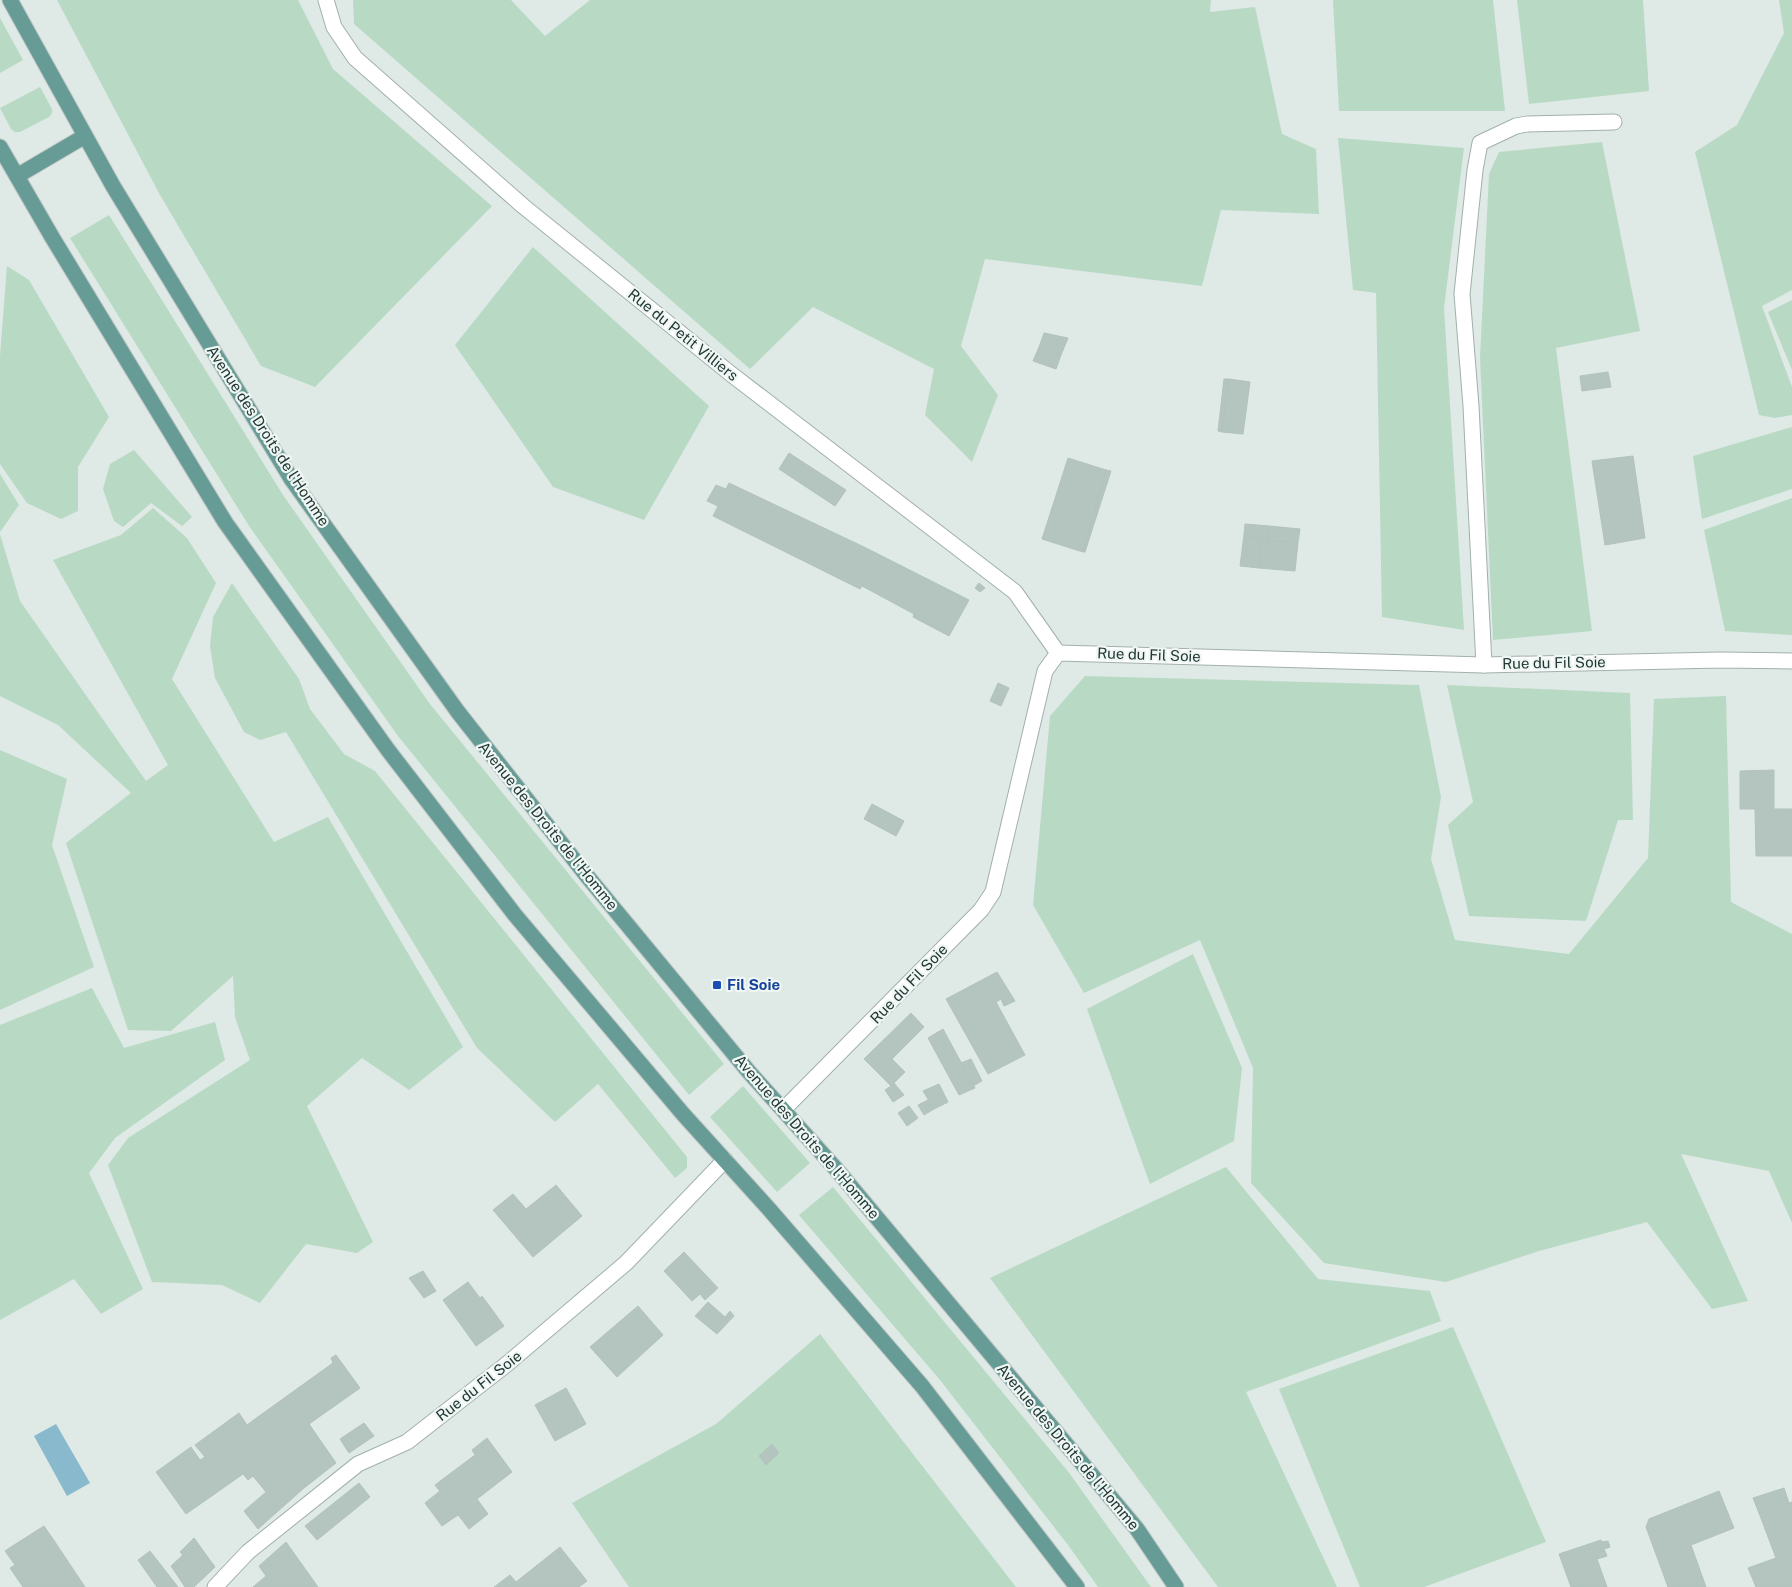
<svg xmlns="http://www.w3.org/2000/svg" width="1792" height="1587" viewBox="0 0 1792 1587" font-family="'Public Sans',sans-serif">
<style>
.green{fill:#b8dac5}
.water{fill:#89b9cc}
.building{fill:#b4c4bf;stroke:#b2c2bd}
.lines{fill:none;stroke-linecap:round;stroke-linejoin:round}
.lane-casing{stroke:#a2b0ad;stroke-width:17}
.street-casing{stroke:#a2b0ad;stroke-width:17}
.primary-casing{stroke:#bcc3c2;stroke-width:17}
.lane{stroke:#fff;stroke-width:15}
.street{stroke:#fff;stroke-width:15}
.primary{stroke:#669c95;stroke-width:15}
.transit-dot{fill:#1a4fb4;stroke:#eff6f3;stroke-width:2}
.labels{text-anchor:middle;stroke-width:4.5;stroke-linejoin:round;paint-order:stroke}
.street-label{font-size:15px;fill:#213835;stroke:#eff6f3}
.transit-label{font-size:15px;font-weight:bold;fill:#164399;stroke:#eff6f3;text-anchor:start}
</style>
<rect width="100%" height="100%" fill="#dfe9e6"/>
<!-- green -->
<g class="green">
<polygon points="57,0 298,0 333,69 492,206 315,387 261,366 160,195"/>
<polygon points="353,0 511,0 545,36 590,0 1211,0 1210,12 1255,7 1282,134 1316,149 1319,214 1221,210 1202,286 985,259 961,346 998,395 972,462 925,415 934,369 813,307 750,369 354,24"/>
<polygon points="1333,0 1493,0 1505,111 1339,111"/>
<polygon points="1517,0 1643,0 1649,91 1529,104"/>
<polygon points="1779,0 1792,0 1792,290 1762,306 1792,387 1792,415 1775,418 1759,415 1695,152 1737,125 1784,33"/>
<polygon points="0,18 23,60 0,73"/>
<polygon points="40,87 52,109 52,113 49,117 20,132 15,132 11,129 0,108"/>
<polygon points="1338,138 1464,148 1444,308 1464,630 1382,617 1376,293 1353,290"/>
<polygon points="1602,142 1640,331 1556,348 1592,631 1493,640 1480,358 1489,174 1499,152"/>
<polygon points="109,215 283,495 430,704 724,1064 689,1095 398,736 249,526 70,238"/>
<polygon points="533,247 709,406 644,520 553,487 455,345"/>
<polygon points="7,266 29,280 109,417 78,467 78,511 61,519 27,503 0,464 0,356"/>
<polygon points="1792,300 1792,370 1768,312"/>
<polygon points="1792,427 1792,489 1702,519 1693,456"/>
<polygon points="134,450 192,517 182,526 151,503 123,527 114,521 103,489 110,464"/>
<polygon points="0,474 19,505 0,532"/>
<polygon points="1792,498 1792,635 1725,631 1704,530"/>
<polygon points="153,508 187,538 216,583 172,679 274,842 328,817 463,1047 409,1090 362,1058 307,1106 373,1242 357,1253 306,1244 260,1303 222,1285 152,1282 108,1165 128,1138 250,1060 235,1017 233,976 171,1031 128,1030 66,843 131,793 58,725 0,696 0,534 20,601 146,781 168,765 53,560 121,535"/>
<polygon points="232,583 299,679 310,709 344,754 375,771 687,1157 687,1168 675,1178 598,1084 555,1122 477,1048 286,732 260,740 244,732 215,678 210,646 213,617"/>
<polygon points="1085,676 1419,685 1441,797 1431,859 1455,940 1569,954 1648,858 1654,699 1726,696 1731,902 1792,934 1792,1223 1769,1171 1681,1154 1748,1301 1712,1309 1647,1222 1539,1251 1446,1282 1324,1263 1251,1183 1253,1068 1200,940 1084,993 1033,905 1050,716"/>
<polygon points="1447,685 1630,693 1633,820 1618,820 1586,921 1469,916 1448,825 1473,802"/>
<polygon points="0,750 67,779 52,845 94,967 0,1010"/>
<polygon points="1193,954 1242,1068 1234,1141 1150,1184 1087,1009"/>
<polygon points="92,988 124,1048 215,1022 225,1060 115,1138 89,1173 143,1289 101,1314 74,1279 0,1320 0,1025"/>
<polygon points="743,1086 810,1163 777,1192 710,1117"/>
<polygon points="1226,1167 1318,1279 1430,1291 1441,1321 1246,1392 1337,1587 1218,1587 990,1278"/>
<polygon points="833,1187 1070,1474 1151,1587 1098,1587 1068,1545 940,1380 799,1215"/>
<polygon points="1453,1327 1546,1542 1424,1587 1360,1587 1279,1389"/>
<polygon points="820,1334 1016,1587 629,1587 572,1503 716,1424"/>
</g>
<!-- water -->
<polygon class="water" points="56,1424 90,1483 67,1496 34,1436"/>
<!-- building -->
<g class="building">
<polygon points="1044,333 1068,338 1061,355 1039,347"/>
<polygon points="1039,347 1061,355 1056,369 1033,361"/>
<polygon points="1608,372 1611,387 1582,391 1580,376"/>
<polygon points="1224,379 1229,379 1222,432 1218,431"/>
<polygon points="1229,379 1250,382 1243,434 1222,432"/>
<polygon points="789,453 846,490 835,506 779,469"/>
<polygon points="1633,456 1645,538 1605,545 1592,461"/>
<polygon points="1068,458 1106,470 1083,552 1042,539"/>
<polygon points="1106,470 1111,471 1085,552 1083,552"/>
<polygon points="729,483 864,547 969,600 949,636 913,617 914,614 862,586 860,589 713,516 718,506 707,501 716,485 726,489"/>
<polygon points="1245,524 1269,526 1268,541 1260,541 1244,535"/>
<polygon points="1269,526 1300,529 1298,542 1268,541"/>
<polygon points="1244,535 1260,541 1259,568 1240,566"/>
<polygon points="1260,541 1298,542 1295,571 1259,568"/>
<polygon points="979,583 985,588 980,592 975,588"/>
<polygon points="998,683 1009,688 1001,706 990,701"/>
<polygon points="1774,770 1774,809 1792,809 1792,856 1756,856 1755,809 1740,809 1740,771"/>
<polygon points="872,804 904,821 896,836 864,819"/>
<polygon points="997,972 1015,1001 1004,1006 1001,999 996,1002 1025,1055 988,1074 946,999"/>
<polygon points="911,1013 924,1027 892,1059 905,1072 894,1083 904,1095 893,1102 885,1090 891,1086 864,1059"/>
<polygon points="943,1029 975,1088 959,1095 928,1038"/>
<polygon points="971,1059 982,1081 973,1086 961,1063"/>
<polygon points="939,1084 948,1102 934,1109 923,1091"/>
<polygon points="928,1100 934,1109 924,1115 918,1105"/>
<polygon points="909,1106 918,1118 907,1126 898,1113"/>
<polygon points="556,1185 582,1216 533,1257 493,1210 513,1194 526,1209"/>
<polygon points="684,1252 718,1288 705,1300 700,1294 692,1301 664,1271"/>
<polygon points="423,1271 436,1291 424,1298 409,1278"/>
<polygon points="468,1282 480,1298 482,1296 504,1326 476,1346 443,1300"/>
<polygon points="708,1302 725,1317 730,1311 734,1316 717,1334 695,1316"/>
<polygon points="638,1306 663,1335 617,1377 590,1347"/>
<polygon points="336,1355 360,1388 309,1424 336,1463 304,1488 255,1419 333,1363 331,1358"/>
<polygon points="566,1388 586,1424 555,1441 535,1405"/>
<polygon points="239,1413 247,1425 255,1419 304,1488 258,1529 244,1511 266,1492 253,1476 248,1480 243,1474 186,1514 156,1472 191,1447 200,1460 205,1457 195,1445"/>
<polygon points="364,1423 374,1436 349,1453 340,1439"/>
<polygon points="487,1438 512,1472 477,1499 488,1514 469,1529 435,1485 475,1455 472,1450"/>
<polygon points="772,1444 779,1453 766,1465 759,1456"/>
<polygon points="359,1483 370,1497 317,1540 305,1526"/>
<polygon points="1784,1488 1789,1503 1759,1513 1753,1498"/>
<polygon points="440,1491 458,1515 442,1526 425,1503"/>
<polygon points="1719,1491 1734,1528 1691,1545 1706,1587 1668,1587 1646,1527 1649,1519"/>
<polygon points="1792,1502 1792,1587 1756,1587 1748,1568 1776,1558 1759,1513"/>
<polygon points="44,1526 53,1539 24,1559 14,1545"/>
<polygon points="194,1538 215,1567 194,1587 185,1587 171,1566 183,1555 180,1552"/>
<polygon points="53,1539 85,1587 23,1587 10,1568 15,1565 5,1551 14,1545 24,1559"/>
<polygon points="1601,1540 1602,1542 1608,1541 1610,1547 1604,1549 1607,1556 1597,1559 1607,1587 1571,1587 1559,1554"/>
<polygon points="286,1542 318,1587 253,1587 266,1576 259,1566"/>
<polygon points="560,1547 587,1581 579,1587 494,1587 510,1575 516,1582"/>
<polygon points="150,1551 178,1587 157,1587 138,1560"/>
</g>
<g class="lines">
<!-- lane casing -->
<g class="lane-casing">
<polyline id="lane" points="1484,665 1471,406 1462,294 1475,170 1480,143 1516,126 1527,124 1614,122"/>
</g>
<!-- street casing -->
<g class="street-casing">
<g id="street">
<polyline points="326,0 334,27 355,58 523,206 731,374 1015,592 1058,653"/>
<polyline points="784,1109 981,910 993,892 1045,671 1058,653 1484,665 1720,660 1792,661"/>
<polyline points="215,1587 248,1552 358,1464 407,1442 507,1364 626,1263 725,1160"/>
</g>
</g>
<!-- primary casing -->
<g class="primary-casing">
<g id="primary">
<polyline points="10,0 113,186 292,480 458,712 587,876 749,1072 837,1170 1137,1529 1176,1587"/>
<polyline points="0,147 52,237 225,522 388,750 515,915 683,1114 769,1209 922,1386 1077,1587"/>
<polyline points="17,176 85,136"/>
</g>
</g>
<!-- lane -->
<use href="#lane" class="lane"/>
<!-- street -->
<use href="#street" class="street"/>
<!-- primary -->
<use href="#primary" class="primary"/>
</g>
<!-- markers -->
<rect class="transit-dot" x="712" y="980" width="10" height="10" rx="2.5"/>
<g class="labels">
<!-- street labels -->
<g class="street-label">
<text transform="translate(683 335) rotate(39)" y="5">Rue du Petit Villiers</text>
<text transform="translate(268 436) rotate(57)" y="5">Avenue des Droits de l'Homme</text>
<text transform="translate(1149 655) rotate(2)" y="5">Rue du Fil Soie</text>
<text transform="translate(1554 663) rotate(-1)" y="5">Rue du Fil Soie</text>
<text transform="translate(548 826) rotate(51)" y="5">Avenue des Droits de l'Homme</text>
<text transform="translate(909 984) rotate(-46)" y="5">Rue du Fil Soie</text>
<text transform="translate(807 1137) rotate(49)" y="5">Avenue des Droits de l'Homme</text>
<text transform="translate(479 1386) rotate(-38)" y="5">Rue du Fil Soie</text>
<text transform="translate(1068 1447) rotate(50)" y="5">Avenue des Droits de l'Homme</text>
</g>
<!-- transit labels -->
<g class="transit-label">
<text x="727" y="990">Fil Soie</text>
</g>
</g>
</svg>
